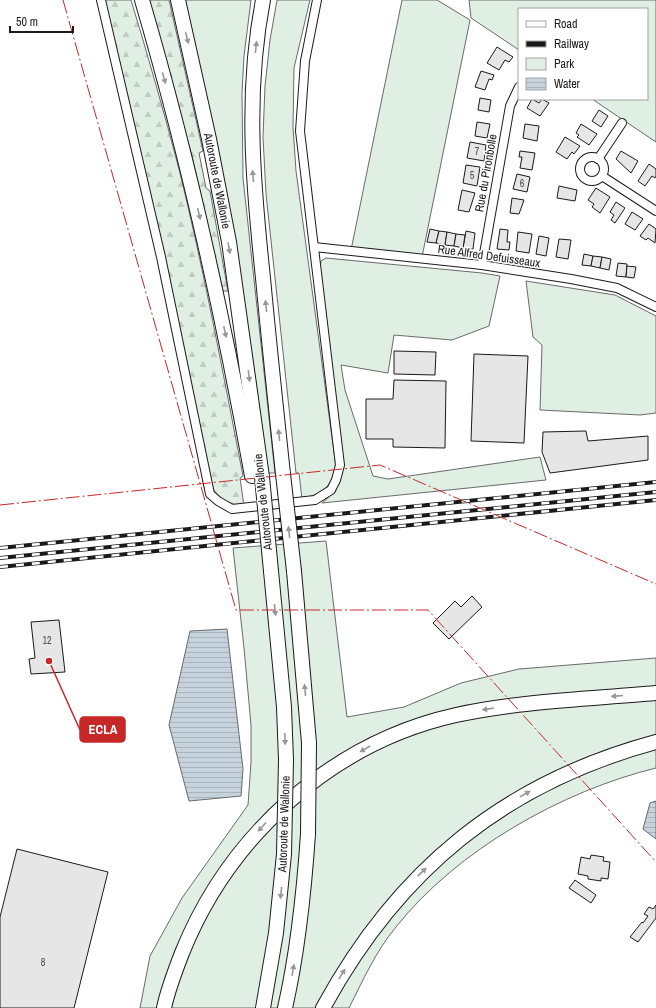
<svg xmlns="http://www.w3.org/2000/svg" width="656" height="1008" viewBox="0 0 656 1008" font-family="'Archivo Narrow',sans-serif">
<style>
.green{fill:#e0efe3;stroke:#6a6a6a}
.forest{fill:url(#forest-firs);stroke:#6a6a6a}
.water{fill:url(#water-rules);stroke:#6a6a6a}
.building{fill:#e6e6e6;stroke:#1a1a1a}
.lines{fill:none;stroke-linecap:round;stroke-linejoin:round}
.street-casing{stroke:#1a1a1a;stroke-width:10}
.highway-casing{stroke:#1a1a1a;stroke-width:16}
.street{stroke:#fff;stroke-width:8}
.highway{stroke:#fff;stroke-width:14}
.rail-casing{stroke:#1a1a1a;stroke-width:4}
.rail{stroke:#fff;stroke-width:2.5;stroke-dasharray:8;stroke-linecap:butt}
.highway-bridge-casing{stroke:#1a1a1a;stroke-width:16;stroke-linecap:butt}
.highway-bridge{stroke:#fff;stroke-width:14}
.power{stroke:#c62828;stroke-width:1;stroke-dasharray:14 3 2 3;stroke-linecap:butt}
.oneway{fill:#989898}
.labels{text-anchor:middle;stroke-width:3;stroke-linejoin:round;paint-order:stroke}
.number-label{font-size:10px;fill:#4d4d4d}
.street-label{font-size:12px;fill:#1a1a1a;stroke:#fff}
.leader{fill:none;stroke:#c62828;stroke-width:1.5}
.callout-dot{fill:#c62828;stroke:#fff;stroke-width:1.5}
.callout{fill:#c62828;stroke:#c62828;stroke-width:1.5}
.callout-label{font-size:13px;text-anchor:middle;font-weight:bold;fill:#fff}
</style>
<defs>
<pattern id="forest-firs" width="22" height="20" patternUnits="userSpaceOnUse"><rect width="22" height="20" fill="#e0efe3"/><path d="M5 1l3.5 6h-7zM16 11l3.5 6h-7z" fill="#c0ccc2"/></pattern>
<pattern id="water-rules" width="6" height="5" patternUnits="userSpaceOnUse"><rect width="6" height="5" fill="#c6d2dc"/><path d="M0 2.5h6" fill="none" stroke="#aab4bc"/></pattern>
</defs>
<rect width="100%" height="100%" fill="#fff"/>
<!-- green -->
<g class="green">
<path d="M185 0H251L244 56 242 93 243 178 275 473H268C248 313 222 158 185 0Z"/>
<path d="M277 0H310L294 68 293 127 296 171 336 467C331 488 323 493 302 499L299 473H296L266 194 263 137 265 86 270 40Z"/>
<polygon points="402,0 437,0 470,20 422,257 350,255"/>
<polygon points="469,0 656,0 656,142 592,99 647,99 647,9 519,9 519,50 471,18"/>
<path d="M326 258 482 273 500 276 489 326 452 340 394 335 388 373 341 365 345 390 373 476 388 479 540 457 546 480 322 503C337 491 340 482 343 463L319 276 321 261Z"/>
<polygon points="526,281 615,295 656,316 656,413 640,415 540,410 542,345 533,337"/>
<path d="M326 541 347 717 404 707 461 683 519 669 656 658V768C562 791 457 850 396 927 376 951 363 980 349 1008H140L150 956 182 898 248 805 251 762V725L244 648 233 548Z"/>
</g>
<!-- forest -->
<g class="forest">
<path d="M103 0H131C148 56 164 112 179 169 204 270 223 373 243 476L240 478 244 506C228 504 220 500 211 486Z"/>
<polygon points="149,0 169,0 203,151 199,153 206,188 210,191 228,291 223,291 192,156"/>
</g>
<!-- water -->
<g class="water">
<polygon points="227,629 243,769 241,796 189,801 169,725 190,631"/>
<polygon points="656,801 656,839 643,829 650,803"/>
</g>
<!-- building -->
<g class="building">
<polygon points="497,47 513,57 509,62 505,60 499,70 487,63"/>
<polygon points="481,71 494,75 492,80 489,79 485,90 475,87"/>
<polygon points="480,98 491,100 489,112 478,110"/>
<polygon points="532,99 539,103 542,99 549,103 540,116 527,108"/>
<polygon points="599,110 608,116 601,127 592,121"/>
<polygon points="477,122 490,124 487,138 475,136"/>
<polygon points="525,124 539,126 537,141 523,138"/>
<polygon points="581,124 597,134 589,145 577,137 579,135 576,133"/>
<polygon points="565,137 580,146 574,154 572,152 567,159 556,152"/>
<polygon points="470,142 486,145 484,161 467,158"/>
<polygon points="520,151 535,153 532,170 520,168 522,157 519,157"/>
<polygon points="621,151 638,161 631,173 616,159"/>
<polygon points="649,164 656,169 656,176 655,178 652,176 645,186 638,181"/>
<polygon points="466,165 480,167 477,186 463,183"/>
<polygon points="517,174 530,177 527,192 513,189"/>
<polygon points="559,186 577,190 575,201 557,198"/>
<polygon points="596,188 610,197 600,213 592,207 594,204 588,200"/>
<polygon points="462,190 475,193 469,212 458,210"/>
<polygon points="512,198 524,200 519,214 510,213"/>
<polygon points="616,202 625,208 615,223 611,220 614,215 610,212"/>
<polygon points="632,212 643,219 635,230 625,224"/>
<polygon points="649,224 656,229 655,243 648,238 646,240 640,236"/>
<polygon points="430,229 439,231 436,243 427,242"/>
<polygon points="500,229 508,230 507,242 510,242 509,250 497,249"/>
<polygon points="439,231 447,232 445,245 436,243"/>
<polygon points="466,231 475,233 473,249 463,248"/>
<polygon points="447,232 456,234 454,246 445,245"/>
<polygon points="518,232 532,234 529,253 516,251"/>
<polygon points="456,234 465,235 463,248 454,246"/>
<polygon points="539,236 549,238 546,256 536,254"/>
<polygon points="559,239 571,240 568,259 556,257"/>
<polygon points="584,254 593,256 591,266 582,265"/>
<polygon points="593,256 602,257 600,268 591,266"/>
<polygon points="602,257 611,259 609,270 600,268"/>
<polygon points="618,263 627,264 626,277 616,276"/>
<polygon points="627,266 636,267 634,278 626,277"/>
<polygon points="394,351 436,352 435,375 394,374"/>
<polygon points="474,354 528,356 524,443 471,441"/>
<polygon points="394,380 446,381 445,448 393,447 393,439 366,439 366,399 393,399"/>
<polygon points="586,431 588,441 648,436 648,460 550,473 542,452 543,432"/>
<polygon points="472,596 482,607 449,639 433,623 455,601 461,607"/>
<polygon points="59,620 65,672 31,674 29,659 35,658 31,622"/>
<polygon points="17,849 108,872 74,1008 0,1008 0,917"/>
<polygon points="591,855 604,857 603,861 610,862 608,879 601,878 601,881 588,879 588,876 578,874 581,857 590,859"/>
<polygon points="575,880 596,895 591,903 569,888"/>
<polygon points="656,905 656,918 638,942 630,937 642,922 643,923 648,916 644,914 649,907 653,909"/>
</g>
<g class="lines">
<!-- street casing -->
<g class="street-casing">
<g id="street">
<polyline points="101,0 161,257 210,494 218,501 232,509 315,500 331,490 336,480 340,465 300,131 305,61 317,0"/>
<circle cx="592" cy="169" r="12"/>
<polyline points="598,159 622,123"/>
<polyline points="602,176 656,211"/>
<polyline points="314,247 482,265 571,279 617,288 656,307"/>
<polyline points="482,265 510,106 519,87"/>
</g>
</g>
<!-- highway casing -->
<g class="highway-casing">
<g id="highway">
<path d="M142 0C188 157 223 315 252 476"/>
<path id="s1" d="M178 0 209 139 229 242 262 477"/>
<path d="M263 0C245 93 253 184 263 278 269 343 276 408 283 474"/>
<polyline points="271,571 284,707 286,760"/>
<polyline points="294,571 309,743"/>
<path d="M164 1008C168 989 175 971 182 953 229 836 331 743 456 715 521 701 589 699 656 693"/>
<polyline points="263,1008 276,933 284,854"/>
<path d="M285 1008C298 951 304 893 308 834"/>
<path d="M323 1008C398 870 504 783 656 742"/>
</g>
</g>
<!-- street -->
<use href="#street" class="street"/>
<!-- highway -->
<use href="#highway" class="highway"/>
<!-- rail casing -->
<g class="rail-casing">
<g id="rail">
<polyline points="0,548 656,482"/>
<polyline points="0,558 656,492"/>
<polyline points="0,567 656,500"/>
</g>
</g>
<!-- rail -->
<use href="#rail" class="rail"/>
<!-- highway-bridge casing -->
<g class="highway-bridge-casing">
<g id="highway-bridge">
<polyline points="283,474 294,571"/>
<polyline points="262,477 271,571"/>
<polyline points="308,834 309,743"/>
<polyline points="284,854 286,760"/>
</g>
</g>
<!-- highway-bridge -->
<use href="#highway-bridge" class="highway-bridge"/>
<!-- power -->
<g class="power">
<polyline points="63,0 236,610 428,610 656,862"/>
<polyline points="0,505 380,465 656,584"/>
</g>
</g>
<!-- one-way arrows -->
<defs><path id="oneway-solid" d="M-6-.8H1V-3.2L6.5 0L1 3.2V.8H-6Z"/></defs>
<g class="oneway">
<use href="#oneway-solid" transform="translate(187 38) rotate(76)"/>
<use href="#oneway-solid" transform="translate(256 47) rotate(-84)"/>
<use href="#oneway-solid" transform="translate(164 78) rotate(75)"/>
<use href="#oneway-solid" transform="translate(253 176) rotate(-95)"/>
<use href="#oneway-solid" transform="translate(199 214) rotate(77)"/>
<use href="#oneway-solid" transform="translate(229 248) rotate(80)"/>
<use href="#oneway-solid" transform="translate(266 306) rotate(-96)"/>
<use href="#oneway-solid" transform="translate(225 332) rotate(78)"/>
<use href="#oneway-solid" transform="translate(249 376) rotate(83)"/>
<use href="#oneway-solid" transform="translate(279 435) rotate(-96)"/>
<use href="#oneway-solid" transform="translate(289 532) rotate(-96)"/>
<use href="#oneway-solid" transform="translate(275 610) rotate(84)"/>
<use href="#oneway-solid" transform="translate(305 690) rotate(-95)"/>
<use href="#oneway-solid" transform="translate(617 696) rotate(175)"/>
<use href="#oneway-solid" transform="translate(488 709) rotate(171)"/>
<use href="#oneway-solid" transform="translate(285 739) rotate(88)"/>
<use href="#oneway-solid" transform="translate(365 749) rotate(150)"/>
<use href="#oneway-solid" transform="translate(525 794) rotate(-29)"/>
<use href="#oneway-solid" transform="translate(262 827) rotate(132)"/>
<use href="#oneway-solid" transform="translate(422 872) rotate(-43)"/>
<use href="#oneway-solid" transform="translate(281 893) rotate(96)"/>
<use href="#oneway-solid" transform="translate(293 970) rotate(-80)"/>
<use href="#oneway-solid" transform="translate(342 974) rotate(-59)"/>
</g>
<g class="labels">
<!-- number labels -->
<g class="number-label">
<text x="477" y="155">7</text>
<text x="472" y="179">5</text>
<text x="522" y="187">6</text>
<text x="47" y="644">12</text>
<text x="43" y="966">8</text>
</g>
<!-- street labels -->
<g class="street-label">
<text transform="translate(486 173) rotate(-80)" y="4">Rue du Pironbolle</text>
<text dy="4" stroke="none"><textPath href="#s1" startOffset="185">Autoroute de Wallonie</textPath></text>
<text transform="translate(489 256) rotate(8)" y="4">Rue Alfred Defuisseaux</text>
<text transform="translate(263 502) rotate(-96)" y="4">Autoroute de Wallonie</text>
<text transform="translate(284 824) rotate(-88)" y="4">Autoroute de Wallonie</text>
</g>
</g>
<!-- callouts -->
<path class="leader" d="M49 661L80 730"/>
<circle class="callout-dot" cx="49" cy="661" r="4"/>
<rect class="callout" x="80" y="717" width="45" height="25" rx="4"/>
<g class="callout-label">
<text x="103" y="734">ECLA</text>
</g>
<!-- legend -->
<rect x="518" y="8" width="130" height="92" fill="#ffffff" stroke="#a3a3a3"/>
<rect x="526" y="21" width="20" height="6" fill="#ffffff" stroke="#a3a3a3"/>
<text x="554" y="28" font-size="12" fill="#1a1a1a">Road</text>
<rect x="526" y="41" width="20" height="6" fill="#1a1a1a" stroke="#a3a3a3"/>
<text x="554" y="48" font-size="12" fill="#1a1a1a">Railway</text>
<rect x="526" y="58" width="20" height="12" fill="#e0efe3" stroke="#a3a3a3"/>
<text x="554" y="68" font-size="12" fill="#1a1a1a">Park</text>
<rect x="526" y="78" width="20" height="12" fill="url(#water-rules)" stroke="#a3a3a3"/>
<text x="554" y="88" font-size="12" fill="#1a1a1a">Water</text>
<!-- scale -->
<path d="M10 26v6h63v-6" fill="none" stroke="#1a1a1a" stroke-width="2"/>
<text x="16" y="26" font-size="12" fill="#1a1a1a" stroke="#ffffff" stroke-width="3" paint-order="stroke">50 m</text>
</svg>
